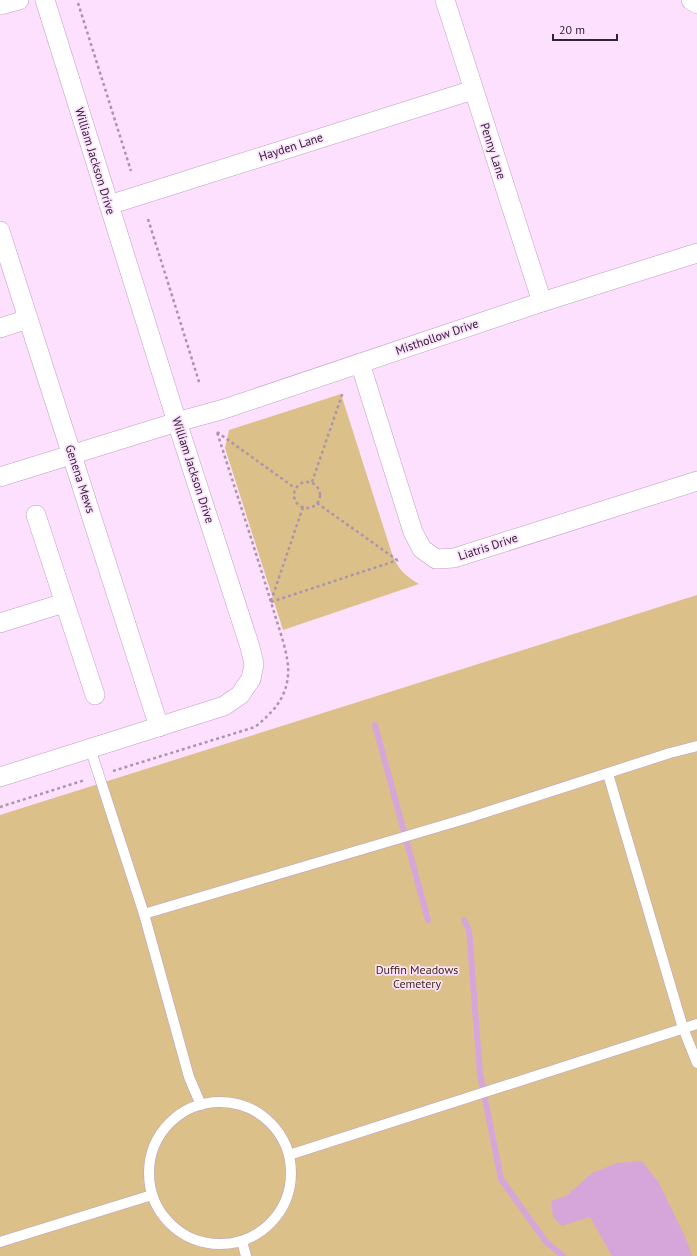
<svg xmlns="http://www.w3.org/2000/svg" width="697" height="1256" viewBox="0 0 697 1256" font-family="'PT Sans',sans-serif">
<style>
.green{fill:#dcc089}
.water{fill:#d6a6db}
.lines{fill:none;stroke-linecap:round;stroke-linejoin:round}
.stream{stroke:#d6a6db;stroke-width:6}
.service-casing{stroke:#be9dc1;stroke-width:11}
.minor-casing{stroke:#be9dc1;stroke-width:20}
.path{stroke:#ab95ad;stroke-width:2.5;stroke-dasharray:3 3;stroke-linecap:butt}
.service{stroke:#fff;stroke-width:10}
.minor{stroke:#fff;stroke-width:19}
.labels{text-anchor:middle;stroke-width:3.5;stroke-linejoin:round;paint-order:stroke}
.street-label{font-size:12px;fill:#302432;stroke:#fce0fe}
.park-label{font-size:12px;fill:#3d2f12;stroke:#fce0fe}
</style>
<rect width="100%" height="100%" fill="#fce0fe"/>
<!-- green -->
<g class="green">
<path d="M341 394 392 554C399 570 403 574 419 584L283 630 225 448 229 430Z"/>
<polygon points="697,595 697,1256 0,1256 0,815"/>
</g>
<!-- water -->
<polygon class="water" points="642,1161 659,1183 687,1241 692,1256 612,1256 590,1217 562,1226 553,1217 551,1201 566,1196 592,1173 617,1163"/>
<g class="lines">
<!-- stream -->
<g class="stream">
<polyline points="375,725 428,920"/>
<polyline points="464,920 469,930 480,1074 501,1179 546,1242 563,1256"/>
</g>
<!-- service casing -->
<g class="service-casing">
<g id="service">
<polyline points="90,748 144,914 189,1077 201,1105"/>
<polyline points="608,774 683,1028 697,1063"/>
<polyline points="144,914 468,818 670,753 697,746"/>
<circle cx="220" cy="1173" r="71"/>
<polyline points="289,1155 697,1024"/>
<polyline points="242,1241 246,1256"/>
<polyline points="0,1242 152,1195"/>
</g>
</g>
<!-- minor casing -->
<g class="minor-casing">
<g id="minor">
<polyline points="445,0 542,302"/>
<polyline points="691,0 697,4"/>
<polyline points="0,5 19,0"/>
<polyline points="109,205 473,90"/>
<polyline points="0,231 159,727"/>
<polyline points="0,328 28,319"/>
<polyline points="360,363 413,532 422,549 436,559 454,558 697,481"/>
<polyline points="0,477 177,422 224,409 542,302 697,253"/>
<polyline points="36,515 95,695"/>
<polyline points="0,623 64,603"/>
<polyline points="0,777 224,706 240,695 251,679 254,664 250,647 177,422 45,0"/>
</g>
</g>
<!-- path -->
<g class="path">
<polyline points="78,3 131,171"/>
<polyline points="148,219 200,385"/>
<polyline points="217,432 295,488"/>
<polyline points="312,482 343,392"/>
<circle cx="307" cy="495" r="13"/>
<polyline points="317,503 397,560"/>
<polyline points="271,601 303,507"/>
<polyline points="271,602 398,560"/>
<path d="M113 771 255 727C273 712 286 699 288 675 290 658 279 629 274 612 256 552 236 492 217 432"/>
<polyline points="0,807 85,780"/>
</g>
<!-- service -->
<use href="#service" class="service"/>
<!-- minor -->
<use href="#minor" class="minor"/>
</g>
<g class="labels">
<!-- street labels -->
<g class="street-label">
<text transform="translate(291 147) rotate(-18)" y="4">Hayden Lane</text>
<text transform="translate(493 151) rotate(72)" y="4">Penny Lane</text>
<text transform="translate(95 161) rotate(73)" y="4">William Jackson Drive</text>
<text transform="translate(437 337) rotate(-19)" y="4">Misthollow Drive</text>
<text transform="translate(193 470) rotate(72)" y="4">William Jackson Drive</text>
<text transform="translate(80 479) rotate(72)" y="4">Genena Mews</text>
<text transform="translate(488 547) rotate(-18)" y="4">Liatris Drive</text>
</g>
<!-- park labels -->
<g class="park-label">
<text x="417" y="974">Duffin Meadows<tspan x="417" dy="14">Cemetery</tspan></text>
</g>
</g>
<!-- scale -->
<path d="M553 34v6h64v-6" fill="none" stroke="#302432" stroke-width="2"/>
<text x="559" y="34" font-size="12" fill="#302432" stroke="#fce0fe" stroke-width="3" paint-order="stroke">20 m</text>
</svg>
